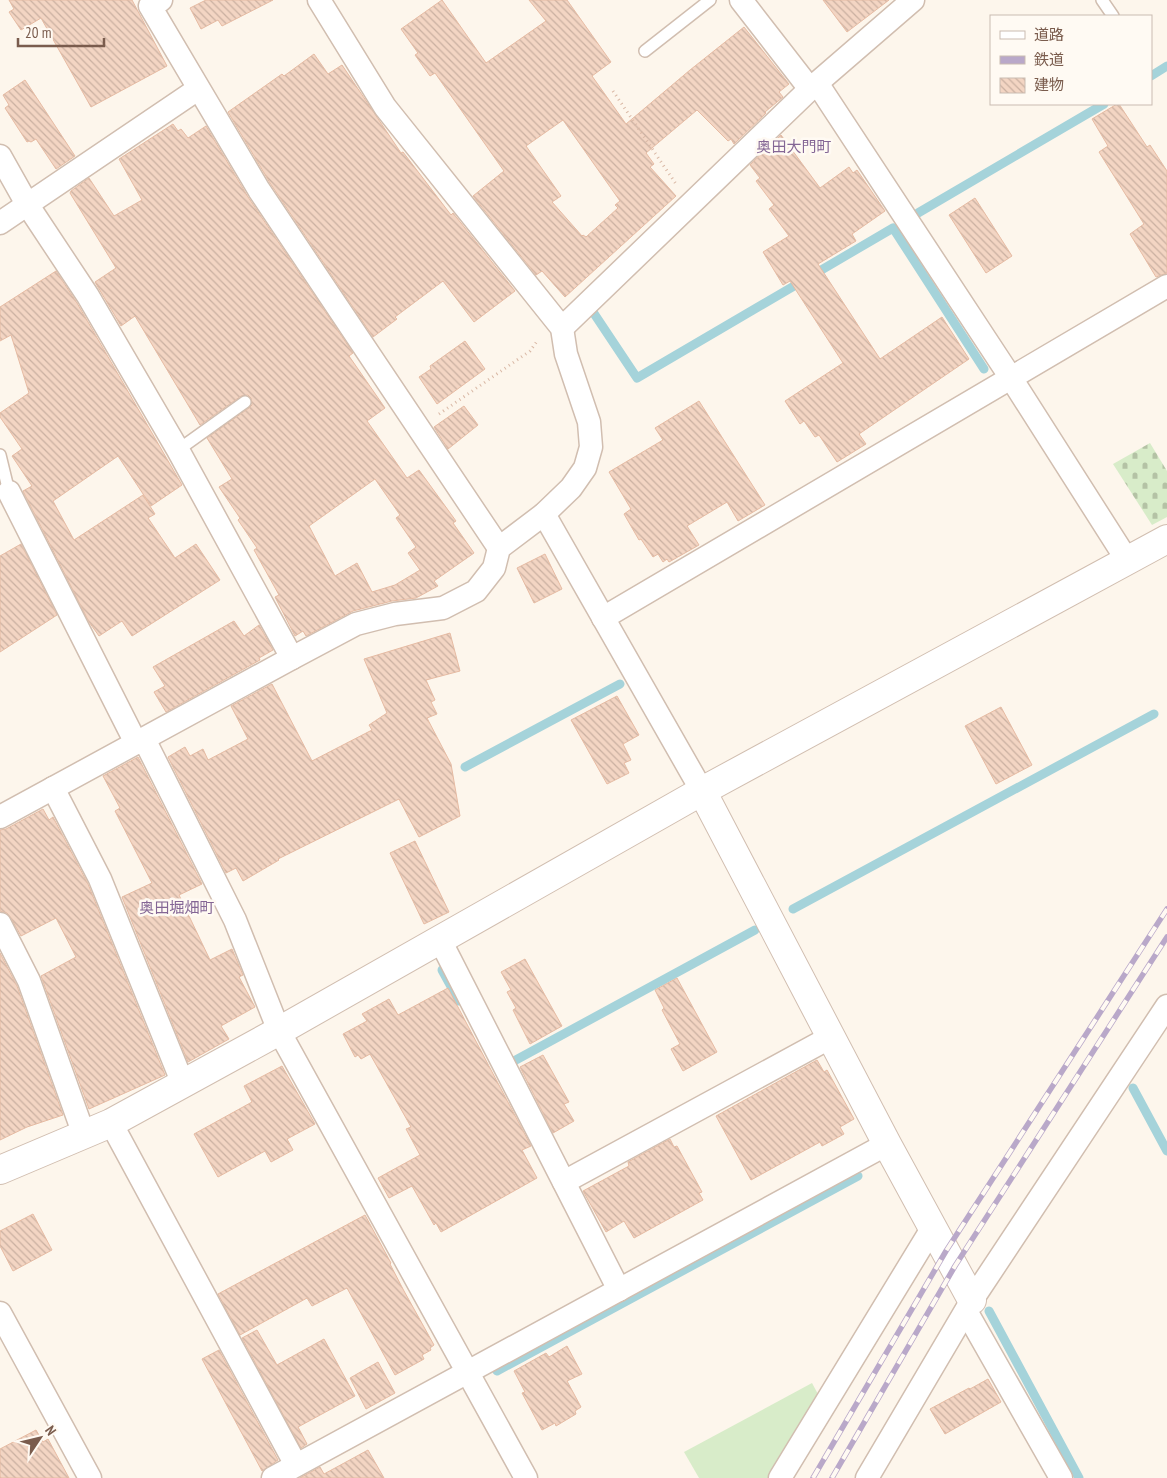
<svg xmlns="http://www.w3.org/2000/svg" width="1167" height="1478" viewBox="0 0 1167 1478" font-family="'PT Sans Narrow','Noto Sans JP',sans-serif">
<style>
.grass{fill:#d8ecc9}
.cemetery{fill:url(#cemetery-stones)}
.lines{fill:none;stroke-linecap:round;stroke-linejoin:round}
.stream{stroke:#a5d3da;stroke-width:9}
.building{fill:url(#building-back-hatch);stroke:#e6bba3;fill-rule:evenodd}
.service-casing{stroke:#d1beb0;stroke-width:14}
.minor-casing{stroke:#d1beb0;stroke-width:25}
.tertiary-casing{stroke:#d1beb0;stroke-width:30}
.path{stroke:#d9b8a5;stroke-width:3;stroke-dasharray:1 4;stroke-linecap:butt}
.service{stroke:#fff;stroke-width:11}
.minor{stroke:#fff;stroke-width:22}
.tertiary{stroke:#fff;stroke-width:28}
.rail-casing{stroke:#b9a8c9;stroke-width:5.5}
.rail{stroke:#fffaf3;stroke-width:4;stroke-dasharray:11;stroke-linecap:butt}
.labels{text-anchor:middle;stroke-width:5;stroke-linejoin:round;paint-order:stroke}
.quarter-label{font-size:15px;fill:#846695;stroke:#fffaf3}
</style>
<defs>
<pattern id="cemetery-stones" width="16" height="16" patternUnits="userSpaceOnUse" patternTransform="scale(1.25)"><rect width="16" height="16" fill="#d8ecc9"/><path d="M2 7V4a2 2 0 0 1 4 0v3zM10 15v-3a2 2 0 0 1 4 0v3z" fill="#b4c2a5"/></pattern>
<pattern id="building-back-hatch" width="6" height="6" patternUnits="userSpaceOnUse" patternTransform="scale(1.25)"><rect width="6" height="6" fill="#f3d5c3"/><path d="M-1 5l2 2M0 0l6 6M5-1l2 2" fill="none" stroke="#cab0a1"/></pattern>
</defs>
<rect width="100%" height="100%" fill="#fdf6ec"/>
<!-- grass -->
<polygon class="grass" points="812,1383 819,1396 773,1478 699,1478 684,1452"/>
<!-- cemetery -->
<polygon class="cemetery" points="1150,443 1167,471 1167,517 1152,525 1113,464"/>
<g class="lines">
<!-- stream -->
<g class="stream">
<polyline points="1151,76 1167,66"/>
<polyline points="918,213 1104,104"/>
<polyline points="593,312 637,378 893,228 984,369"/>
<polyline points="465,767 620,684"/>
<polyline points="793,909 1154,714"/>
<polyline points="442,970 459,1001"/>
<polyline points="514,1061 755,930"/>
<polyline points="1133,1088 1167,1151"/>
<polyline points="989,1311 1079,1478"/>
<polyline points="497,1371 858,1176"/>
</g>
</g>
<!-- building -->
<g class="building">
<polygon points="9,0 132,0 167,66 91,107 41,18 21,30 9,12 14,9"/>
<polygon points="206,0 273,0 222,26 218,20 201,29 190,8"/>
<path d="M442 0 486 63 546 21 529 0H567L611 62 592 76 626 124 690 70 744 27 789 84 779 92 783 97 765 112 766 113 734 144 731 139 728 141 697 110 646 153 654 164 650 167 676 196 565 297 542 271 536 275 473 196 504 171 435 73 430 76 415 55 418 53 401 29ZM563 120 620 201 615 205 618 208 586 237 583 235 582 236 552 202 561 196 526 146Z"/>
<polygon points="823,0 889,0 847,32"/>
<polygon points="314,54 328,74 342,65 401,153 403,152 451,215 453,213 515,291 474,322 443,281 395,317 397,319 373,337 270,183 228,112 282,74 284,76"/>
<polygon points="25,80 75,156 56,169 36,139 31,142 29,141 27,142 5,108 9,105 3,95"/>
<polygon points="1117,104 1119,104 1147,147 1150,145 1167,171 1167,273 1156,277 1130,234 1144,224 1099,152 1108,146 1092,119"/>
<path d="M173 124 178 131 181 129 188 138 206 126 248 197 353 353 349 356 385 408 367 421 407 478 419 470 456 521 453 523 474 553 434 581 438 586 416 598 392 601 353 611 306 636 303 631 295 636 275 597 279 595 254 550 257 548 238 520 240 518 219 487 232 479 207 438 249 408 252 405 251 398 248 395 241 396 200 425 135 316 121 326 95 282 116 268 70 193 71 191 89 178 114 216 142 200 119 159ZM375 479 400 515 396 518 416 547 408 553 420 570 395 585 372 592 357 563 335 576 309 526Z"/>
<polygon points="781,135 820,188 849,167 853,173 857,170 885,211 852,234 856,241 818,264 880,359 942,317 969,359 859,434 866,444 837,462 819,435 815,437 804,421 800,424 785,401 843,363 790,281 783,285 763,252 789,236 769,209 774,205 756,181 760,178 750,165"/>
<polygon points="975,198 1012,256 986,273 949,215"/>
<polygon points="56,271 77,303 182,485 151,506 118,456 53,501 74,540 143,495 155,514 148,518 175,558 196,544 220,580 132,636 122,621 99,636 89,622 23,491 32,486 12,456 22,449 0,417 0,413 29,393 11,335 0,341 0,307"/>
<polygon points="465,341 485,369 437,404 419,377 431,369 430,366"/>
<polygon points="699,401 765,505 738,521 727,502 687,526 699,545 669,562 667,559 663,562 658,554 653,557 641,539 639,540 624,514 631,509 609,472 663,440 655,428"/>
<polygon points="464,406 478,425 448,449 434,427"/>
<polygon points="21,544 57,615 0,652 0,556"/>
<polygon points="545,554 562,589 534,603 517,568"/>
<polygon points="234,621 244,636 259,625 273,650 259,658 260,660 166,712 154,692 165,686 153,667"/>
<polygon points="450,633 460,671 426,680 435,700 431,702 437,714 427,718 451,764 460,816 419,837 399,799 278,859 279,860 243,881 236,868 226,873 168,757 185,747 190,756 203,749 208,760 248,739 231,706 272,684 312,761 372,730 369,725 387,713 364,659"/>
<polygon points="617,696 639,735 623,744 631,760 624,763 629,773 607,784 571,720"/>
<polygon points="1001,707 1032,765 996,784 965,726"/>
<polygon points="138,757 202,884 179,895 210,960 232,949 243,975 239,977 255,1007 221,1026 229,1039 188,1062 122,897 152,883 115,811 120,808 103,776"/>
<polygon points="43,809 49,820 53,817 88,884 165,1075 89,1109 41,976 76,957 56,918 21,936 11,918 7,913 0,911 0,830 6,829"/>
<polygon points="415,841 449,912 424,924 390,853"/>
<polygon points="0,953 17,986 63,1115 27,1127 0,1140"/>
<polygon points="525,959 562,1026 530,1044 513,1010 516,1008 507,992 511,990 501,972"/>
<polygon points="677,978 717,1052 683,1071 671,1049 680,1044 662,1010 664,1008 655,990"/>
<polygon points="448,988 531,1146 522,1150 537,1178 441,1232 436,1223 434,1225 412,1186 389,1198 378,1178 420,1155 406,1129 411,1127 370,1054 361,1059 358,1055 355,1057 343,1034 367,1021 362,1014 389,999 398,1015"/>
<polygon points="543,1055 569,1102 564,1104 574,1121 553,1133 520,1067"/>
<polygon points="817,1060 824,1072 827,1070 854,1119 840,1127 844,1134 822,1146 820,1142 751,1180 716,1116"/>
<polygon points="282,1066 315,1124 287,1139 293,1150 271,1162 265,1151 218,1177 194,1134 252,1102 244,1086"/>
<polygon points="670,1139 674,1147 677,1146 702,1192 699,1193 703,1200 634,1238 624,1221 606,1232 583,1191 629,1166 628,1162"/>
<polygon points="33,1214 52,1250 13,1271 0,1246 0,1231"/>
<polygon points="365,1215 391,1263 390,1264 404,1291 434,1345 430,1348 431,1350 422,1355 424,1359 395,1375 347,1288 312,1306 307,1298 240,1335 218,1294"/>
<polygon points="257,1330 277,1365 324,1339 355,1396 298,1427 307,1444 301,1448 242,1338"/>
<polygon points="567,1346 582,1374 567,1381 581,1407 575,1411 576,1414 556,1426 555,1423 542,1430 522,1393 525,1392 514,1371 546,1353 549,1357"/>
<polygon points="219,1350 278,1460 262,1471 202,1359"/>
<polygon points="378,1362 395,1393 366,1409 350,1378"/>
<polygon points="988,1379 1001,1402 945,1434 930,1409 969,1388 970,1389"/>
<polygon points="36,1430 43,1442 48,1439 69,1478 0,1478 0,1449"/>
<polygon points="368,1450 384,1478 300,1478 320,1467 324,1474"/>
</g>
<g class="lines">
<!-- service casing -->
<g class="service-casing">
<g id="service">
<polyline points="1102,0 1113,16"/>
<polyline points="645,51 710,0"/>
<polyline points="178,450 245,402"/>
<polyline points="0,455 9,492"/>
</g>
</g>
<!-- minor casing -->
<g class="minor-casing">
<g id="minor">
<polyline points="161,0 150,6 259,190 499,548"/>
<polyline points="741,0 810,89"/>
<polyline points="817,83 1011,378 1127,560"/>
<polyline points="0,156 27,204 88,296 178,450 292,658"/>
<polyline points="0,223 198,89"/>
<polyline points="562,328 810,89 913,0"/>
<polyline points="9,492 136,743"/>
<polyline points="544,514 702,791"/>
<polyline points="603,618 1167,286"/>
<polyline points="144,739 235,920 279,1031 526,1478"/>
<polyline points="53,788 100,879 183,1084"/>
<polyline points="0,817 292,658 356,624 395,614 443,608 476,591 494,568 499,548 544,514 571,488 585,468 591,447 589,422 566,354 562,328 385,107 319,0"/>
<polyline points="0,924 29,981 84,1135"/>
<polyline points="440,940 619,1290"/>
<polyline points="111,1123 296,1465"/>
<polyline points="564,1182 831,1037"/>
<polyline points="966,1311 1061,1478"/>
<polyline points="0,1313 90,1478"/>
<polyline points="273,1478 887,1144"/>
<polyline points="780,1478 933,1227"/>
<polyline points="867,1478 972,1300 1167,1006"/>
</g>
</g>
<!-- tertiary casing -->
<g class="tertiary-casing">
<g id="tertiary">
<polyline points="702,791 887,1144 972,1300"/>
<polyline points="0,1170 111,1123 279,1031 702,791 1167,539"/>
</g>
</g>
<!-- path -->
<g class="path">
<polyline points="613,91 676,184"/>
<polyline points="439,414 530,351 538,340"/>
</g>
<!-- service -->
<use href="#service" class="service"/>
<!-- minor -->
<use href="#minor" class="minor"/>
<!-- tertiary -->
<use href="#tertiary" class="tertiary"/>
<!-- rail casing -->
<g class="rail-casing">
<g id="rail">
<polyline points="813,1478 946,1251 1167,909"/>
<polyline points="832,1478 955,1266 1167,937"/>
</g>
</g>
<!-- rail -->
<use href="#rail" class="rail"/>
</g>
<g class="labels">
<!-- quarter labels -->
<g class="quarter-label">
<text x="794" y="152">奥田大門町</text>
<text x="177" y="913">奥田堀畑町</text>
</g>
</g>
<!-- legend -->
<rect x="990" y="15" width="162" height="90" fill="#fffaf3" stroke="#cabbb1"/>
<rect x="1000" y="31" width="25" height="8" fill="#ffffff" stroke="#cabbb1"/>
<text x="1034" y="40" font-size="15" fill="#7a5c4d">道路</text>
<rect x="1000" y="56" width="25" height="8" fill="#b9a8c9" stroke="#cabbb1"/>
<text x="1034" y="65" font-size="15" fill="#7a5c4d">鉄道</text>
<rect x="1000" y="78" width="25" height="15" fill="url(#building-back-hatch)" stroke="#cabbb1"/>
<text x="1034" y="90" font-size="15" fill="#7a5c4d">建物</text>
<!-- north arrow -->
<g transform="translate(40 1438) rotate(55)" stroke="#fffaf3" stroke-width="4" paint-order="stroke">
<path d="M0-4L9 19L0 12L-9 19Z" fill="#7a5c4d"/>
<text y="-8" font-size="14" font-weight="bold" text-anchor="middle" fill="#7a5c4d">N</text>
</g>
<!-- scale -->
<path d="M18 38v8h86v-8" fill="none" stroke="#7a5c4d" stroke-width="2.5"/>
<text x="25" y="38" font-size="15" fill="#7a5c4d" stroke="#fffaf3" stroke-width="4" paint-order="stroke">20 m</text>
</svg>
